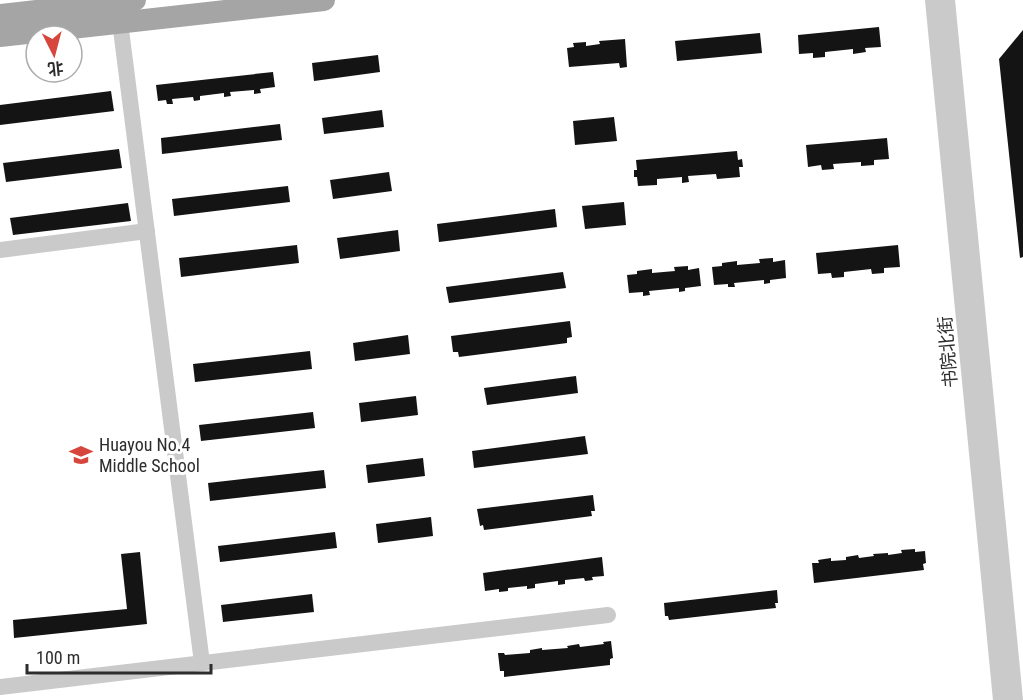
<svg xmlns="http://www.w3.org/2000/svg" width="1023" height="700" viewBox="0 0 1023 700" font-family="'Roboto Condensed','Noto Sans SC',sans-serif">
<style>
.building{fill:#141414}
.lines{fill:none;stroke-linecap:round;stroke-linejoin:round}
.minor{stroke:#cacaca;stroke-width:16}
.major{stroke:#a5a5a5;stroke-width:22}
.labels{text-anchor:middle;stroke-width:6;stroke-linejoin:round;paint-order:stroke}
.street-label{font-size:18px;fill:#2d2d2d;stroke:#fff}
.poi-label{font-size:18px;fill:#2d2d2d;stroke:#fff;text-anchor:start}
</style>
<rect width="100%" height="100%" fill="#fff"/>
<!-- building -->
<g class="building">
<polygon points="879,27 881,47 865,48 866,52 853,54 853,49 825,52 825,57 813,58 813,53 799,54 798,35"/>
<polygon points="1023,30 1023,257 1020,258 999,59"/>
<polygon points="760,33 762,53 677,61 675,41"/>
<polygon points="625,39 627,67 620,68 619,63 569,67 567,48 574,47 573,43 586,42 586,46 600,44 599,41"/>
<polygon points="378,55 380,72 314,81 312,63"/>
<polygon points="273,72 275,87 260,89 261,93 254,94 254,90 230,92 231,96 224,97 224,93 200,96 200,100 194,101 193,97 172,99 173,104 167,104 166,100 158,101 156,85"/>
<polygon points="111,91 114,111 0,125 0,105"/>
<polygon points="382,110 384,127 324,134 322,118"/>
<polygon points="614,117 617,141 575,145 573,121"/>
<polygon points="280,124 282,140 162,154 161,138"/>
<polygon points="887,138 889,159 874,160 874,165 861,166 861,162 833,164 834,169 822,170 821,165 808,167 806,145"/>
<polygon points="119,149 122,168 6,182 3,163"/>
<polygon points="737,151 738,160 742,159 743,167 739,167 740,177 717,179 716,174 688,176 689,182 682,183 682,177 657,179 657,185 638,186 637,177 634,177 634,170 637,170 636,160"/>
<polygon points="389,172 392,191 333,199 330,180"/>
<polygon points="288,186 290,202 174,216 172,199"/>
<polygon points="624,202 626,225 585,229 582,206"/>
<polygon points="128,203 131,221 13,235 10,218"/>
<polygon points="555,209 557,227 439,242 437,224"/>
<polygon points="398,230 400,251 340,259 337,238"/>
<polygon points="297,245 299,263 181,277 179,258"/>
<polygon points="898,245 900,267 884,268 884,273 872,274 871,269 844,272 844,277 832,278 831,273 818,274 816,253"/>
<polygon points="773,258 773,262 785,260 786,278 770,280 770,283 764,284 764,280 734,283 735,287 728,287 728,284 714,285 712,267 722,266 722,263 737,261 737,265 760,263 759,259"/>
<polygon points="688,266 688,270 699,268 701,286 685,288 685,291 679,292 679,288 649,291 650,295 643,296 643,292 629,293 627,275 637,274 637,271 652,269 652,273 675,271 674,267"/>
<polygon points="563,272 566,288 449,303 446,287"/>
<polygon points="570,321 572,337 567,338 567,343 459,357 458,352 453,352 451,336"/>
<polygon points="408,335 410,354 355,361 353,343"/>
<polygon points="310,351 312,369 195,382 193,364"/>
<polygon points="576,376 578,393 487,405 484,388"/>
<polygon points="416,396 418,415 361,422 359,403"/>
<polygon points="313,412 315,428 201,441 199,425"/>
<polygon points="585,436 588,454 474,468 472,451"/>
<polygon points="423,458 425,476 368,483 366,465"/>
<polygon points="324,470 326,488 210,501 208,483"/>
<polygon points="593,495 595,511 591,511 592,516 484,530 483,525 480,526 477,509"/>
<polygon points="431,517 433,536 378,543 376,524"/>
<polygon points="335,532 337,548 220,562 218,546"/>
<polygon points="915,549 915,552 925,551 926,563 923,564 924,570 814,583 812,563 819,563 818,560 831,558 831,561 846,560 846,557 858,555 859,558 874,556 873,554 888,553 888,555 902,553 901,550"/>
<polygon points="140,552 147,624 14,638 13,620 127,609 121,554"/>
<polygon points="602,557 604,576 592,577 593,580 585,581 584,578 565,580 565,584 558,585 558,581 535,584 535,588 527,589 527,586 508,588 508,591 499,592 499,589 485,591 483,573"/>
<polygon points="777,590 778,603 775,603 776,608 669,620 668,616 665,616 664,603"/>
<polygon points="312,594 314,612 223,622 221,605"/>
<polygon points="611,641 613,658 610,659 610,665 504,677 504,671 500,671 498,653 504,653 505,655 530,653 530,650 542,648 542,650 568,648 567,646 579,644 580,647 604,644 603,642"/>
</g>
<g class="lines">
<!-- minor -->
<g class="minor">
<polyline points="933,0 1001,700"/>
<polyline points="947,0 1015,700"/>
<polyline points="120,22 202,663"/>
<polyline points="0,250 147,231"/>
<polyline points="0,687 608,615"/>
</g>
<!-- major -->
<g class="major">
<polyline points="0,15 135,0"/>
<polyline points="0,36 324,0"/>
</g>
</g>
<!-- icons -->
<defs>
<g id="school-bare" transform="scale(1.8)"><path d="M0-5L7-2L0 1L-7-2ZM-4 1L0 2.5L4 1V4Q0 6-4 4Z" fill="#d6463c" stroke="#fff" stroke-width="2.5" paint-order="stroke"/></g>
</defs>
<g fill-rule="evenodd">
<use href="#school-bare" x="81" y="455"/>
</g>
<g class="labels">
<!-- street labels -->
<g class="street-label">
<text transform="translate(948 352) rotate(-95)" y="6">书院北街</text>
</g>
<!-- poi labels -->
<g class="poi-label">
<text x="99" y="451">Huayou No.4<tspan x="99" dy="21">Middle School</tspan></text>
</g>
</g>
<!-- north arrow -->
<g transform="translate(54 54) rotate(174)"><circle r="28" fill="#ffffff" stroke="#ababab" stroke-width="1.5"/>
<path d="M0-4.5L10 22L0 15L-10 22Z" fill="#d6463c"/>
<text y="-9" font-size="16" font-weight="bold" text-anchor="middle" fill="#2d2d2d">北</text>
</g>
<!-- scale -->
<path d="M27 664v9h184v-9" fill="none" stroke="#2d2d2d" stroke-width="3"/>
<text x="36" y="664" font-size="18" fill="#2d2d2d" stroke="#ffffff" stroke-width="4.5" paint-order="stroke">100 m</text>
</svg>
